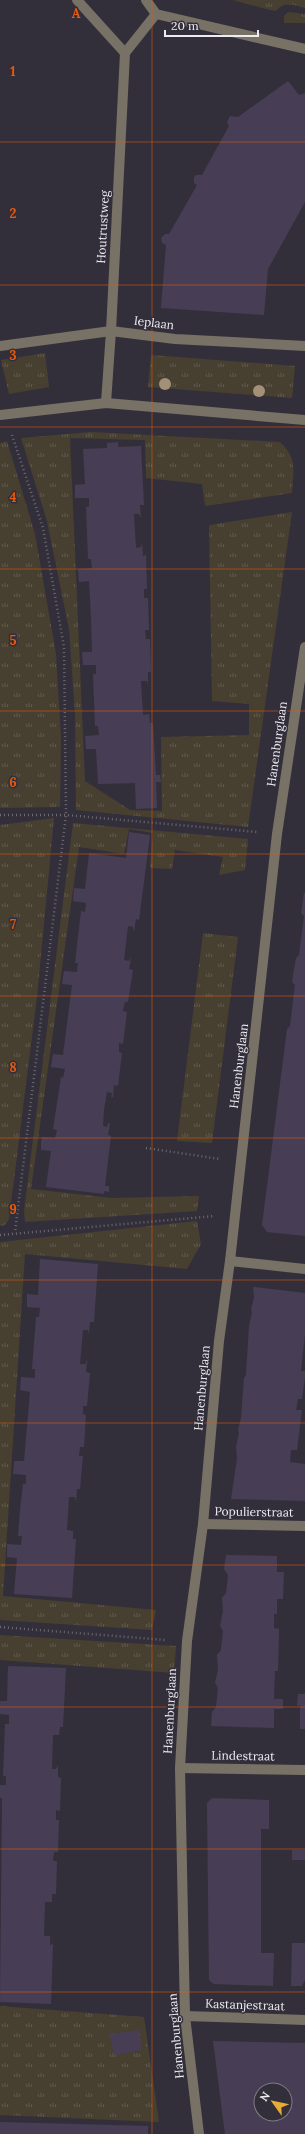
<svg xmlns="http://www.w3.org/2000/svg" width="305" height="2134" viewBox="0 0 305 2134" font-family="Lora,serif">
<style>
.grass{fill:url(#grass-tufts)}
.building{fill:#473e56;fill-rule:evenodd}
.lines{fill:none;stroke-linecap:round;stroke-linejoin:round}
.path{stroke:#6c6972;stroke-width:2.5;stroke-dasharray:1 3;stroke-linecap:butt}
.service{stroke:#787266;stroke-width:10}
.minor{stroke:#787266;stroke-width:10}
.tree{fill:#a29079}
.grid{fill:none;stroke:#e8590c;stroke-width:1;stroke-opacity:0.55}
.labels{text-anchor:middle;stroke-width:3;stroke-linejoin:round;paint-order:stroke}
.street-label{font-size:12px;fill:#eeecf3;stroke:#332f3a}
.grid-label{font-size:13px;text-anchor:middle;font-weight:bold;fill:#e8590c;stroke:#332f3a;stroke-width:3;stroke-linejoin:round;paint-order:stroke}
</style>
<defs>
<pattern id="grass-tufts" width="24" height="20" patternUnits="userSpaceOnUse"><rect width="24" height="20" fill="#473f30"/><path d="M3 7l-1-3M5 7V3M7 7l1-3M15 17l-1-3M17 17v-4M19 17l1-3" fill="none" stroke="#625b4e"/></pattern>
</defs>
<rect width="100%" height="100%" fill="#332f3a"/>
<!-- grass -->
<g class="grass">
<path d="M232 0H305V8C293 5 285 1 276 11L270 10Z"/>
<polygon points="288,12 305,14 305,23 284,23 284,16"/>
<polygon points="45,353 49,387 9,394 1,360"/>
<polygon points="151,355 295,366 292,398 148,387"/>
<path d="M91 432 280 442C298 459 293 470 292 493L205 506 202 484 146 478 145 440 70 438 85 781 130 810 162 811 161 737 249 735V704L212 701 209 525 292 512 248 827 76 810 75 714 69 629 47 521 21 438Z"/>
<polygon points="7,441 35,534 56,654 61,737 60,807 0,808 0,443"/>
<polygon points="54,818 37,997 9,1219 5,1225 0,1226 0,825"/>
<polygon points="73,823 248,839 245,870 219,875 223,857 175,850 172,869 150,868 153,833 129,829 124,854 79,847 31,1189 112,1198 199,1196 197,1211 25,1222 24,1211"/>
<polygon points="203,933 238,937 212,1143 177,1141"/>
<polygon points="197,1221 201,1244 187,1269 25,1254 3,1596 156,1610 152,1630 0,1620 0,1242"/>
<polygon points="0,1635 176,1646 174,1673 0,1660"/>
<polygon points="0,2006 144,2017 159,2122 0,2115"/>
</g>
<!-- building -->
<g class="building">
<polygon points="288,81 299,95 305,93 305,202 268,269 264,315 161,308 166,245 162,243 161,238 165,234 169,234 197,185 194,183 194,177 196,175 202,175 229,126 227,122 230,116 238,117"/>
<polygon points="118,442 118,447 141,446 144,505 140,505 141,518 139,514 134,514 135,532 136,548 141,547 142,543 143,556 146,555 147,589 144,589 144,598 148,598 149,630 145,630 146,639 150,639 151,672 148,672 148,685 147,681 141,681 143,715 149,714 150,723 153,723 156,775 160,775 161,782 156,782 157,808 136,809 135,783 98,784 96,749 86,749 85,736 99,735 98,726 95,726 93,674 96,674 96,665 83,665 82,652 92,652 91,617 89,581 79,582 78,569 92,568 91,559 88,559 86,507 89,507 89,498 75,498 75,485 85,484 83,449 107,448 107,443"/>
<polygon points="129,832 150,835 139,920 136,919 134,932 133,927 128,926 124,960 129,961 131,957 129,969 133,970 128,1002 125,1002 123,1011 127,1012 123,1044 119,1043 119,1052 122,1053 118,1086 114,1085 113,1097 111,1097 112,1093 107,1092 104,1109 103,1126 107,1127 108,1123 110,1123 108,1135 111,1136 105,1186 109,1186 109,1192 104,1191 104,1194 46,1187 51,1151 41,1150 41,1143 42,1137 55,1138 57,1130 53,1129 61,1077 63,1078 65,1069 51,1067 53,1054 63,1055 72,985 62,984 63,977 64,971 77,972 78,963 75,963 81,911 85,912 86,903 73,901 74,888 85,889 89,853 126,858"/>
<polygon points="304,893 305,893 305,1236 267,1232 262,1225 287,1029 290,1026 295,985 292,982 296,958 299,955 304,916 301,913"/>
<polygon points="40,1259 98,1264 94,1322 90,1322 89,1334 88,1330 83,1330 80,1364 86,1364 86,1360 87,1361 86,1372 90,1373 87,1406 83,1406 83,1414 86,1415 84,1447 80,1447 79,1456 83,1456 80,1489 77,1489 76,1502 75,1497 69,1497 67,1530 73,1531 73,1539 76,1539 72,1598 14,1594 17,1558 7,1557 7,1544 21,1545 22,1536 18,1536 20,1510 23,1484 26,1484 26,1475 13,1474 14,1461 24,1461 30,1392 20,1390 21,1377 35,1378 35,1369 32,1369 36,1317 39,1317 40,1308 27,1307 27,1294 38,1295"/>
<polygon points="253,1287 305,1293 305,1334 301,1371 305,1371 305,1377 302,1399 298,1399 296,1410 302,1410 297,1450 291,1450 290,1462 305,1464 305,1501 231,1499 237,1459 236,1447 239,1433 238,1430 241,1418 244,1378 246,1375 249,1326 252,1313 251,1309 254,1298"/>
<polygon points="226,1555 277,1556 277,1572 284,1572 283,1599 277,1599 277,1614 274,1614 274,1628 279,1629 278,1671 275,1671 274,1699 283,1699 283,1709 274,1709 274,1728 211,1726 212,1712 216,1707 218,1688 215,1683 218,1670 217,1655 221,1650 223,1631 220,1626 223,1611 222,1598 226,1593 228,1575 224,1569"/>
<polygon points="8,1666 66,1668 63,1727 60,1727 59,1735 53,1735 52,1769 56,1769 58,1765 58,1777 61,1778 60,1811 56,1810 56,1820 59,1820 58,1852 54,1852 53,1861 57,1861 56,1894 52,1894 52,1902 45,1902 44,1936 50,1936 50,1945 53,1944 51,2004 0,2002 2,1798 0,1798 0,1785 6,1785 6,1776 3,1776 5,1724 9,1724 9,1715 0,1714 0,1701 7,1701"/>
<polygon points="298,1694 305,1694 305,1729 300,1729 300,1705 297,1706"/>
<polygon points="212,1798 269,1800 269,1829 261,1829 261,1953 274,1953 273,1986 214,1984 209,1980 207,1803"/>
<rect x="292" y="1850" width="13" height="10"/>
<polygon points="292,1943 305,1943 305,1980 302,1986 291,1986"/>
<polygon points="139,2030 142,2050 114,2055 110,2034"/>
<path d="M213 2041 305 2043V2134H225ZM261 2090H285V2114H261Z"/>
<polygon points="0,2122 148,2126 148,2134 0,2134"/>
</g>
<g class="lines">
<!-- path -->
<g class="path">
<polyline points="12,435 43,528 64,647 66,815 15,1232"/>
<polyline points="0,815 66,815 257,832"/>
<polyline points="146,1148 220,1159"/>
<polyline points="0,1235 215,1216"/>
<polyline points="0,1627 166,1640"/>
</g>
<!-- service -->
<g class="service">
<polyline points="77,0 125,53"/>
<polyline points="146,0 156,14"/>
</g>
<!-- minor -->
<g class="minor">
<polyline points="0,346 111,331 175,339 305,346"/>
<polyline points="106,403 111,331 125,53 156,14 305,49"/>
<polyline points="0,415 106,403 305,420"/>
<polyline points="230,1261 305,1269"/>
<polyline points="203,1524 305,1526"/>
<polyline points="180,1768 305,1770"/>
<polyline points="185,2016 305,2020"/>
<polyline points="199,2134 185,2016 180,1768 187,1641 203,1524 219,1341 230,1261 277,834 305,647"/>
</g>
</g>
<!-- trees -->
<g class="tree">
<circle cx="165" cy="384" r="6"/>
<circle cx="259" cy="391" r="6"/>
</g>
<!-- grid -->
<path class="grid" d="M152 0V2134M0 142H305M0 285H305M0 427H305M0 569H305M0 711H305M0 854H305M0 996H305M0 1138H305M0 1280H305M0 1423H305M0 1565H305M0 1707H305M0 1849H305M0 1992H305"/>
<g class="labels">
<!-- street labels -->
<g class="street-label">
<text transform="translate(103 227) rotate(-87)" y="4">Houtrustweg</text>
<text transform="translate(154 323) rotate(7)" y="4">Ieplaan</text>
<text transform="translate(277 744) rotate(-82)" y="4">Hanenburglaan</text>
<text transform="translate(239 1066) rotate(-83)" y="4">Hanenburglaan</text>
<text transform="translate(202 1388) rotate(-85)" y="4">Hanenburglaan</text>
<text transform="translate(254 1512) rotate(1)" y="4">Populierstraat</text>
<text transform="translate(170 1711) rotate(-87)" y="4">Hanenburglaan</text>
<text transform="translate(243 1756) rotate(1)" y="4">Lindestraat</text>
<text transform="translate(245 2005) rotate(2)" y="4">Kastanjestraat</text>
<text transform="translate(176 2036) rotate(-95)" y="4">Hanenburglaan</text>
</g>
</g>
<g class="grid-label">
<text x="76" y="18">A</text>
<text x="13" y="76">1</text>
<text x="13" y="218">2</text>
<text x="13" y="360">3</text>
<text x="13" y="502">4</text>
<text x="13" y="645">5</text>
<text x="13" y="787">6</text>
<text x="13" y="929">7</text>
<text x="13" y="1072">8</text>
<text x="13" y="1214">9</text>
</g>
<!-- north arrow -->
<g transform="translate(273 2102) rotate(303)"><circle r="19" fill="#332f3a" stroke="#7e7b84"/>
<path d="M0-3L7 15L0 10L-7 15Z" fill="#e6ac36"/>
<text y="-6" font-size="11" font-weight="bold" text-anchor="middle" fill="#eeecf3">N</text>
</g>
<!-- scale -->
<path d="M165 30v6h93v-6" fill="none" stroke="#eeecf3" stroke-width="2"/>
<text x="171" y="30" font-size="12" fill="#eeecf3" stroke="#332f3a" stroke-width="3" paint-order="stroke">20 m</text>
</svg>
